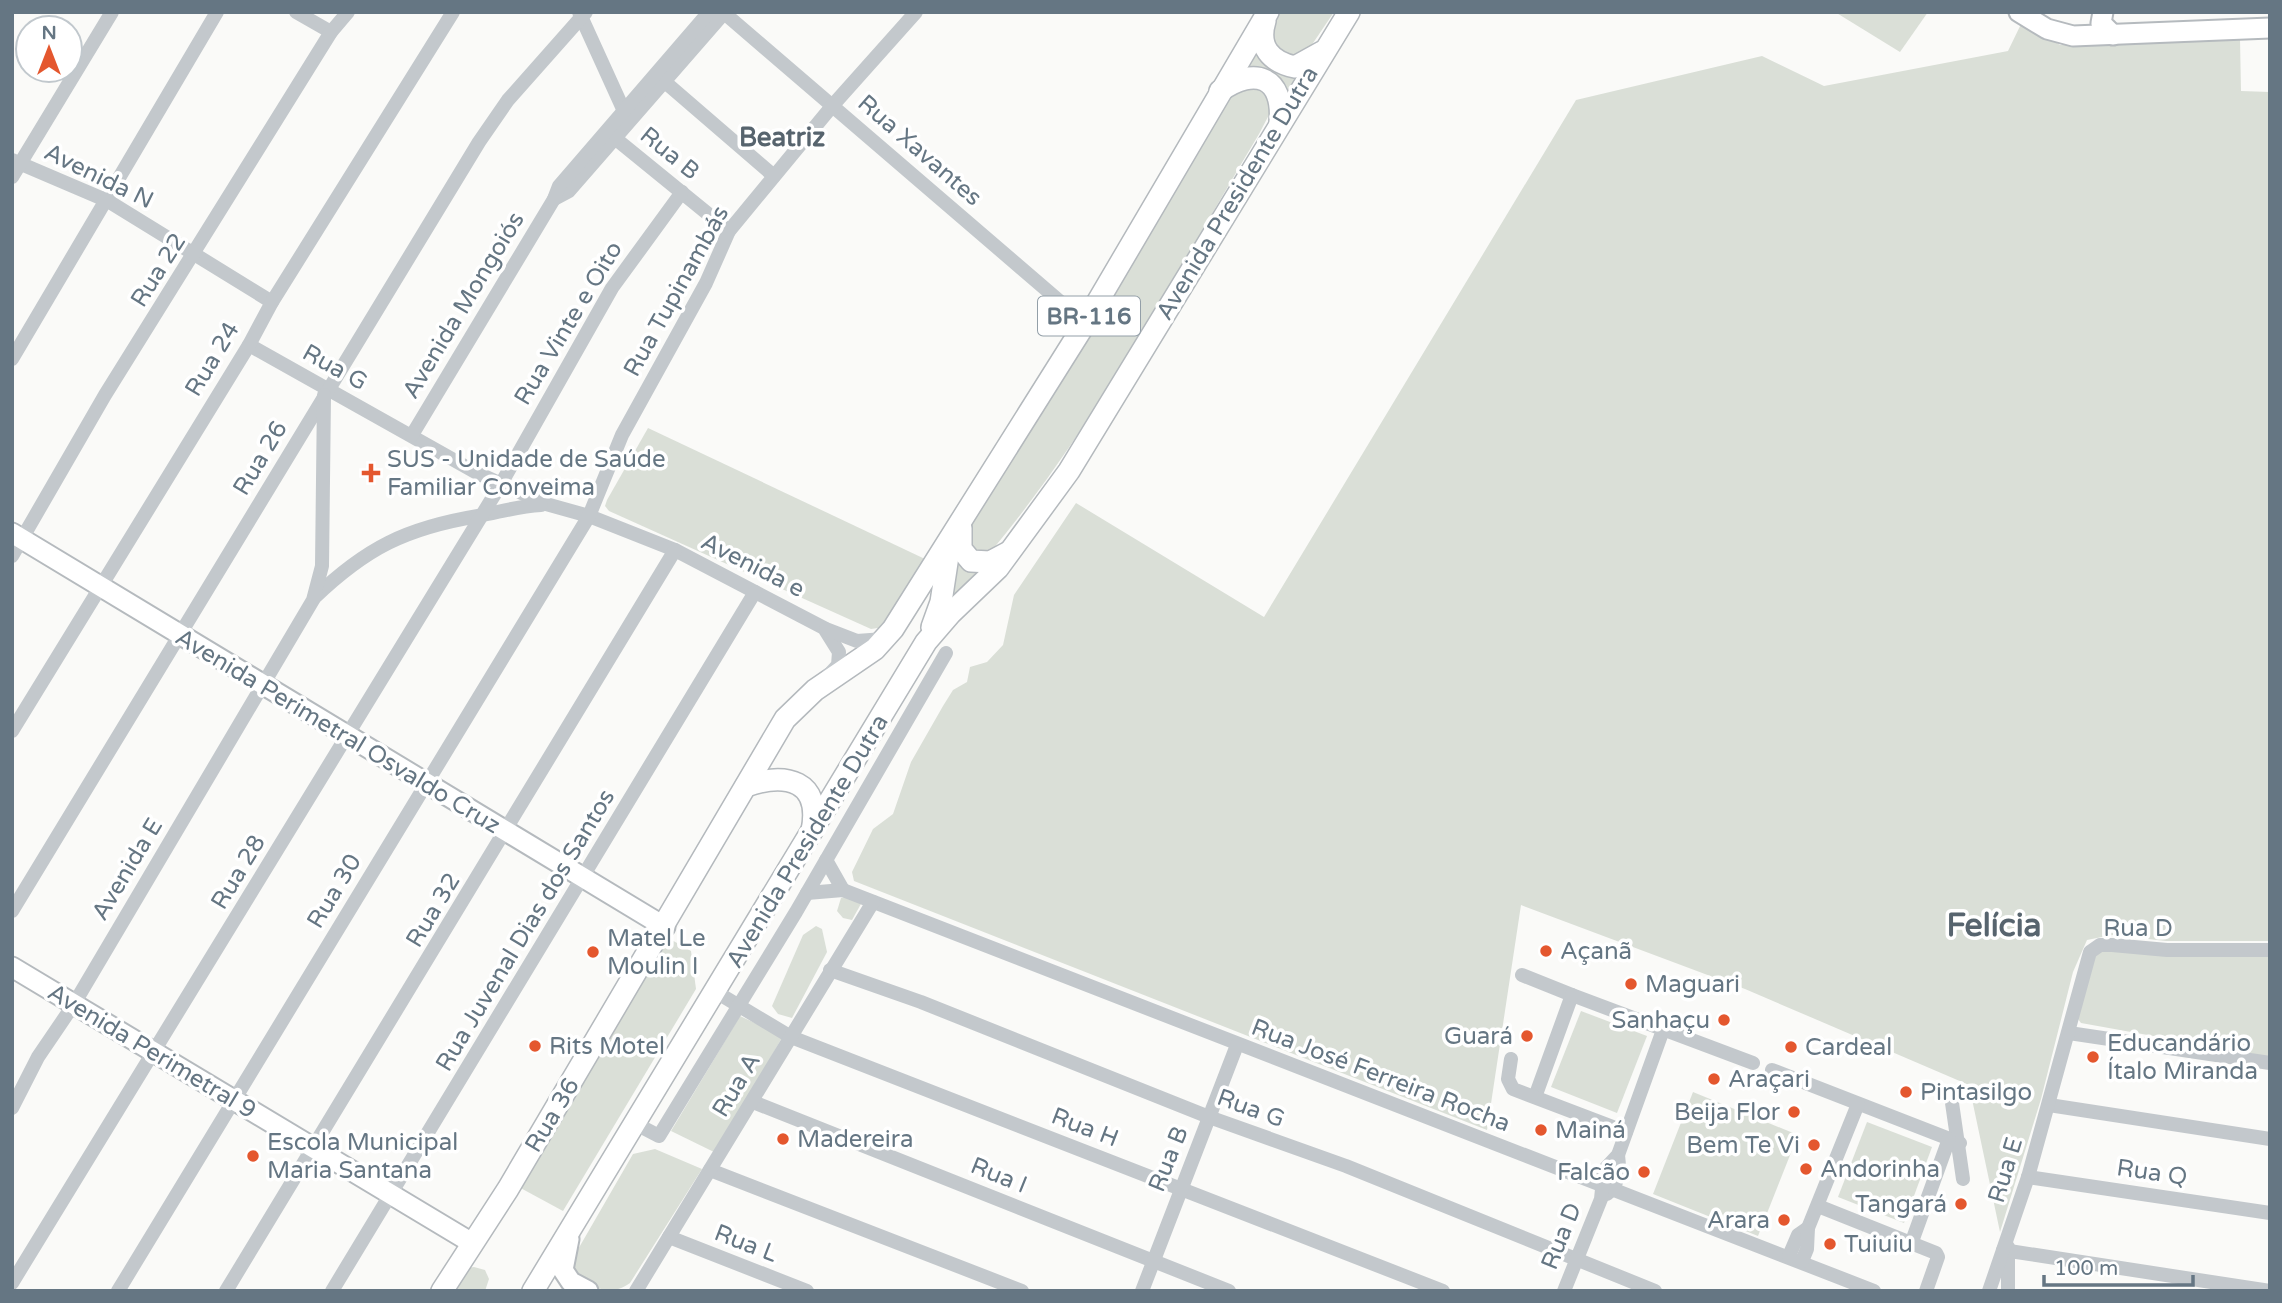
<svg xmlns="http://www.w3.org/2000/svg" width="2282" height="1303" viewBox="0 0 2282 1303" font-family="'Varela Round',sans-serif">
<style>
.green{fill:#dadfd7}
.lines{fill:none;stroke-linecap:round;stroke-linejoin:round}
.major-casing{stroke:#b5babe;stroke-width:23}
.highway-casing{stroke:#b4b9bd;stroke-width:24}
.minor{stroke:#c3c8cc;stroke-width:14}
.major{stroke:#fff;stroke-width:19}
.highway{stroke:#fff;stroke-width:21}
.poi-dot{fill:#e4572e;stroke:#fff;stroke-width:2.5}
.labels{text-anchor:middle;stroke-width:7;stroke-linejoin:round;paint-order:stroke}
.shield{fill:#fff;stroke:#939fa8;stroke-width:2}
.shield-label{font-size:23px;font-weight:bold;fill:#657683}
.street-label{font-size:24px;fill:#657683;stroke:#fff}
.poi-label{font-size:24px;fill:#657683;stroke:#fff;text-anchor:start}
.neighbourhood-label{font-size:26px;font-weight:bold;fill:#57646e;stroke:#fff}
.district-label{font-size:32px;font-weight:bold;fill:#57646e;stroke:#fff}
</style>
<rect width="100%" height="100%" fill="#fafaf8"/>
<!-- green -->
<g class="green">
<path d="M1278 12H1334L1307 52 1295 58C1269 46 1267 38 1278 12Z"/>
<polygon points="1835,12 1928,12 1900,52"/>
<polygon points="2023,20 2060,45 2240,39 2241,91 2270,92 2270,941 2166,941 2112,935 2087,940 2073,972 2041,1099 2000,1232 1969,1085 1745,989 1521,905 1487,1130 854,881 852,872 873,829 893,814 911,762 943,706 953,690 967,682 970,667 987,662 1003,645 1014,595 1076,503 1264,617 1576,100 1762,56 1824,86 2008,51"/>
<polygon points="1256,48 1298,74 1285,96 1245,69"/>
<path d="M1247 86 1265 91 1271 111 1259 134C1175 274 1098 422 993 549L980 551 973 548 968 533 972 524 1230 96Z"/>
<polygon points="648,428 925,559 884,627 871,629 609,511 605,506 607,500"/>
<polygon points="957,556 981,568 945,611"/>
<polygon points="849,895 862,902 852,920 843,918 837,911 841,898"/>
<polygon points="816,926 822,929 827,952 792,1018 778,1014 772,1006 803,935"/>
<polygon points="670,939 691,951 696,989 563,1211 515,1185 655,951"/>
<polygon points="2098,951 2270,952 2270,1057 2081,1023 2078,1019 2089,956"/>
<polygon points="1581,1011 1647,1036 1617,1113 1551,1087"/>
<polygon points="740,1016 783,1036 716,1153 671,1131"/>
<polygon points="1693,1092 1798,1135 1758,1236 1653,1194"/>
<polygon points="1867,1122 1932,1147 1904,1223 1838,1197"/>
<path d="M655 1149 702 1169 630 1283C611 1297 595 1287 575 1280L573 1258 633 1154Z"/>
<polygon points="474,1267 485,1270 489,1279 485,1291 445,1291 455,1270"/>
</g>
<g class="lines">
<!-- major casing -->
<g class="major-casing">
<g id="major">
<polyline points="2019,12 2047,29 2073,36 2270,28"/>
<polyline points="2103,12 2101,23 2113,35"/>
<polyline points="12,533 665,927"/>
<polyline points="12,967 472,1243"/>
<polyline points="569,1239 563,1270 571,1282 588,1291"/>
</g>
</g>
<!-- highway casing -->
<g class="highway-casing">
<g id="highway">
<path d="M1265 21C1257 47 1271 62 1295 67L1322 52"/>
<path d="M1220 91C1255 66 1284 77 1280 122"/>
<polyline points="961,528 961,549 971,561 990,562 1007,553"/>
<polyline points="932,627 941,602 950,543"/>
<path d="M746 786C786 772 822 780 812 831"/>
<polyline points="442,1291 508,1189 785,719 815,690 875,649 893,629 1081,330 1268,12"/>
<polyline points="533,1291 926,642 951,613 998,568 1069,471 1349,12"/>
</g>
</g>
<!-- minor -->
<g class="minor">
<polyline points="296,12 331,32"/>
<polyline points="579,12 624,111"/>
<polyline points="723,12 1085,323"/>
<polyline points="665,82 774,176"/>
<polyline points="616,139 729,231"/>
<polyline points="12,160 108,201 272,302"/>
<polyline points="12,177 112,12"/>
<polyline points="554,199 569,191 725,12"/>
<polyline points="249,345 477,473 546,504 589,516 675,550 824,628 839,652 838,665 828,676"/>
<polyline points="12,359 217,12"/>
<polyline points="412,435 554,199 559,186 709,12"/>
<polyline points="12,556 105,395 331,32 348,12"/>
<path d="M314 598C366 548 406 528 478 516 500 512 519 506 541 505"/>
<polyline points="826,629 857,641 884,639"/>
<polyline points="12,731 249,345 272,302 453,12"/>
<polyline points="826,860 843,890"/>
<polyline points="807,893 843,890 1874,1291"/>
<polyline points="12,911 479,142 508,100 586,12"/>
<polyline points="830,970 921,1002 1209,1117 1346,1166 1655,1291"/>
<polyline points="1522,975 1572,995 1535,1097"/>
<polyline points="716,992 791,1037 1443,1291"/>
<polyline points="1572,995 1753,1063"/>
<polyline points="2069,1033 2270,1063"/>
<polyline points="1511,1059 1508,1079 1513,1089 1626,1132"/>
<polyline points="1772,1070 1960,1143"/>
<polyline points="753,1102 1229,1291"/>
<polyline points="1952,1103 1963,1179"/>
<polyline points="2049,1105 2270,1139"/>
<polyline points="12,1108 38,1057 74,1004 313,600 322,566 324,395"/>
<polyline points="634,1123 659,1136 796,912 946,653"/>
<polyline points="710,1170 1022,1291"/>
<polyline points="2028,1177 2270,1213"/>
<path d="M1607 1194C1619 1185 1620 1169 1618 1155"/>
<polyline points="1818,1206 1936,1253 1938,1257 1926,1291"/>
<polyline points="669,1237 807,1291"/>
<polyline points="1911,1244 1949,1139"/>
<polyline points="2008,1247 2008,1291"/>
<polyline points="2003,1250 2270,1291"/>
<polyline points="1789,1256 1798,1235 1808,1228"/>
<polyline points="1802,1261 1807,1249 1808,1228 1858,1104"/>
<polyline points="12,1283 501,484 612,288 682,192"/>
<polyline points="118,1291 589,516 622,435 706,283 729,231 833,105 916,12"/>
<polyline points="226,1291 675,550"/>
<polyline points="332,1291 755,592"/>
<polyline points="636,1291 873,902"/>
<polyline points="1142,1291 1237,1045"/>
<polyline points="1564,1291 1601,1199 1604,1170 1618,1155 1663,1030"/>
<polyline points="1989,1291 2028,1177 2090,952 2100,945 2112,945 2167,950 2270,950"/>
</g>
<!-- major -->
<use href="#major" class="major"/>
<!-- highway -->
<use href="#highway" class="highway"/>
</g>
<!-- markers -->
<g class="poi-dot">
<path d="M367.5 462.5h7v7h7v7h-7v7h-7v-7h-7v-7h7z"/>
<circle cx="1546" cy="951" r="7"/>
<circle cx="593" cy="952" r="7"/>
<circle cx="1631" cy="984" r="7"/>
<circle cx="1724" cy="1020" r="7"/>
<circle cx="1527" cy="1036" r="7"/>
<circle cx="535" cy="1046" r="7"/>
<circle cx="1791" cy="1047" r="7"/>
<circle cx="2093" cy="1057" r="7"/>
<circle cx="1714" cy="1079" r="7"/>
<circle cx="1906" cy="1092" r="7"/>
<circle cx="1794" cy="1112" r="7"/>
<circle cx="1541" cy="1130" r="7"/>
<circle cx="783" cy="1139" r="7"/>
<circle cx="1814" cy="1145" r="7"/>
<circle cx="253" cy="1156" r="7"/>
<circle cx="1806" cy="1169" r="7"/>
<circle cx="1644" cy="1172" r="7"/>
<circle cx="1961" cy="1204" r="7"/>
<circle cx="1784" cy="1220" r="7"/>
<circle cx="1830" cy="1244" r="7"/>
</g>
<g class="labels">
<!-- shield labels -->
<rect class="shield" x="1038" y="296.5" width="102" height="39" rx="5"/>
<g class="shield-label">
<text x="1089" y="324">BR-116</text>
</g>
<!-- street labels -->
<g class="street-label">
<text transform="translate(920 150) rotate(41)" y="8">Rua Xavantes</text>
<text transform="translate(670 153) rotate(39)" y="8">Rua B</text>
<text transform="translate(99 176) rotate(26)" y="8">Avenida N</text>
<text transform="translate(1237 193) rotate(-59)" y="8">Avenida Presidente Dutra</text>
<text transform="translate(158 270) rotate(-58)" y="8">Rua 22</text>
<text transform="translate(676 291) rotate(-61)" y="8">Rua Tupinambás</text>
<text transform="translate(463 305) rotate(-59)" y="8">Avenida Mongoiós</text>
<text transform="translate(568 323) rotate(-59)" y="8">Rua Vinte e Oito</text>
<text transform="translate(212 359) rotate(-59)" y="8">Rua 24</text>
<text transform="translate(335 367) rotate(29)" y="8">Rua G</text>
<text transform="translate(260 458) rotate(-59)" y="8">Rua 26</text>
<text transform="translate(753 565) rotate(27)" y="8">Avenida e</text>
<text transform="translate(338 731) rotate(31)" y="8">Avenida Perimetral Osvaldo Cruz</text>
<text transform="translate(807 841) rotate(-59)" y="8">Avenida Presidente Dutra</text>
<text transform="translate(127 869) rotate(-59)" y="8">Avenida E</text>
<text transform="translate(238 872) rotate(-59)" y="8">Rua 28</text>
<text transform="translate(334 891) rotate(-59)" y="8">Rua 30</text>
<text transform="translate(433 910) rotate(-59)" y="8">Rua 32</text>
<text x="2138" y="936">Rua D</text>
<text transform="translate(525 930) rotate(-59)" y="8">Rua Juvenal Dias dos Santos</text>
<text transform="translate(152 1051) rotate(31)" y="8">Avenida Perimetral 9</text>
<text transform="translate(1381 1075) rotate(21)" y="8">Rua José Ferreira Rocha</text>
<text transform="translate(736 1085) rotate(-59)" y="8">Rua A</text>
<text transform="translate(1251 1108) rotate(20)" y="8">Rua G</text>
<text transform="translate(552 1115) rotate(-59)" y="8">Rua 36</text>
<text transform="translate(1085 1127) rotate(21)" y="8">Rua H</text>
<text transform="translate(1168 1159) rotate(-68)" y="8">Rua B</text>
<text transform="translate(2005 1170) rotate(-73)" y="8">Rua E</text>
<text transform="translate(2152 1172) rotate(8)" y="8">Rua Q</text>
<text transform="translate(999 1175) rotate(22)" y="8">Rua I</text>
<text transform="translate(1561 1236) rotate(-68)" y="8">Rua D</text>
<text transform="translate(746 1243) rotate(21)" y="8">Rua L</text>
</g>
<!-- poi labels -->
<g class="poi-label">
<text x="387" y="467">SUS - Unidade de Saúde<tspan x="387" dy="28">Familiar Conveima</tspan></text>
<text x="607" y="946">Matel Le<tspan x="607" dy="28">Moulin I</tspan></text>
<text x="1560" y="959">Açanã</text>
<text x="1645" y="992">Maguari</text>
<text x="1710" y="1028" text-anchor="end">Sanhaçu</text>
<text x="1513" y="1044" text-anchor="end">Guará</text>
<text x="2107" y="1051">Educandário<tspan x="2107" dy="28">Ítalo Miranda</tspan></text>
<text x="549" y="1054">Rits Motel</text>
<text x="1805" y="1055">Cardeal</text>
<text x="1728" y="1087">Araçari</text>
<text x="1920" y="1100">Pintasilgo</text>
<text x="1780" y="1120" text-anchor="end">Beija Flor</text>
<text x="1555" y="1138">Mainá</text>
<text x="797" y="1147">Madereira</text>
<text x="267" y="1150">Escola Municipal<tspan x="267" dy="28">Maria Santana</tspan></text>
<text x="1800" y="1153" text-anchor="end">Bem Te Vi</text>
<text x="1820" y="1177">Andorinha</text>
<text x="1630" y="1180" text-anchor="end">Falcão</text>
<text x="1947" y="1212" text-anchor="end">Tangará</text>
<text x="1770" y="1228" text-anchor="end">Arara</text>
<text x="1844" y="1252">Tuiuiu</text>
</g>
<!-- neighbourhood labels -->
<g class="neighbourhood-label">
<text x="782" y="146">Beatriz</text>
</g>
<!-- district labels -->
<g class="district-label">
<text x="1994" y="936">Felícia</text>
</g>
</g>
<!-- border -->
<rect width="2282" height="1303" fill="none" stroke="#657683" stroke-width="28"/>
<!-- north arrow -->
<g transform="translate(49 49)"><circle r="33" fill="#ffffff" stroke="#c1c8cd" stroke-width="2"/>
<path d="M0-5L12 26L0 18L-12 26Z" fill="#e4572e"/>
<text y="-10" font-size="19" font-weight="bold" text-anchor="middle" fill="#657683">N</text>
</g>
<!-- scale -->
<path d="M2044 1275v10h149v-10" fill="none" stroke="#657683" stroke-width="3.5"/>
<text x="2054" y="1275" font-size="21" fill="#657683" stroke="#ffffff" stroke-width="5" paint-order="stroke">100 m</text>
</svg>
